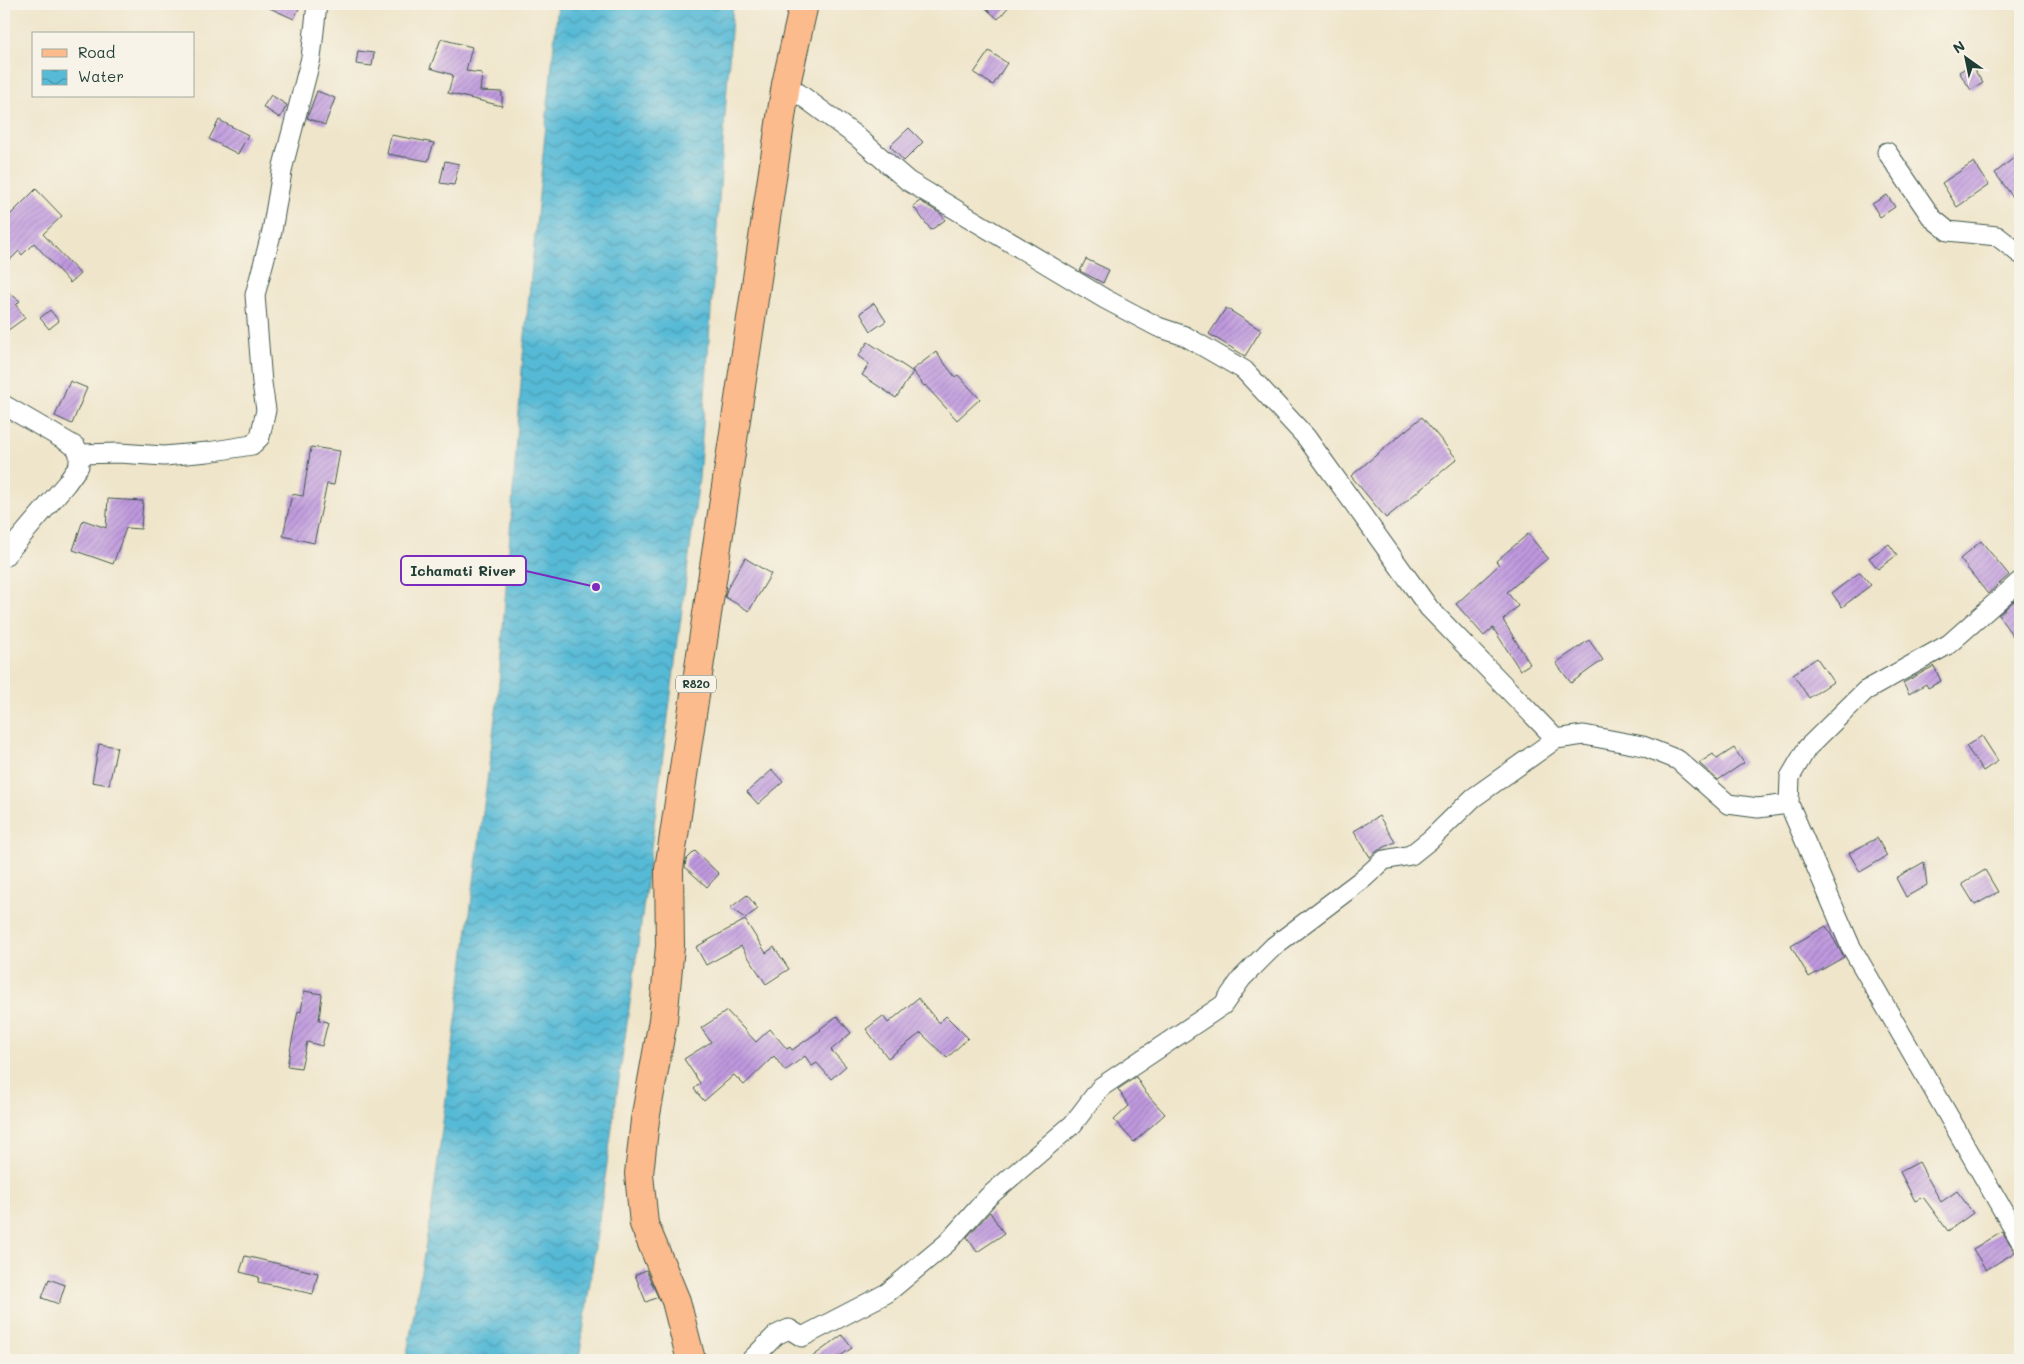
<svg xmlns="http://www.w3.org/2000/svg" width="2024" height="1364" viewBox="0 0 2024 1364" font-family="Mali,sans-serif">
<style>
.water{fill:url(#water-waves);stroke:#3b7c85}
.building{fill:url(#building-hatch)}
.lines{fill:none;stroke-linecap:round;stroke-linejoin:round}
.minor-casing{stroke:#3e564a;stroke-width:21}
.primary-casing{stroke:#3e564a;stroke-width:30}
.minor{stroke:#fff;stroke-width:19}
.primary{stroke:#fbbb8c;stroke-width:28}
.labels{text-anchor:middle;stroke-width:4.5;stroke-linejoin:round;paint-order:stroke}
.shield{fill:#f7f3e8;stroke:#60746a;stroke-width:1}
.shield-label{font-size:11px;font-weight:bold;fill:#1f3d34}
.leader{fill:none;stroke:#7b2cbf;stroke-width:2}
.callout-dot{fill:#7b2cbf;stroke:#f7f3e8;stroke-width:2}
.callout{fill:#f7f3e8;stroke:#7b2cbf;stroke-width:2}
.callout-label{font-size:14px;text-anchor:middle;font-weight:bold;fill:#1f3d34}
</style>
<defs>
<pattern id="water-waves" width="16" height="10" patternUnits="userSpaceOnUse" patternTransform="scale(1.25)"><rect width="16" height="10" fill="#57bad6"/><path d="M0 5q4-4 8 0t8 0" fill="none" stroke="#4798ae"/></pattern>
<pattern id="building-hatch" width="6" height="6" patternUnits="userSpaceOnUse" patternTransform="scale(1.25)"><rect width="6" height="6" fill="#c099df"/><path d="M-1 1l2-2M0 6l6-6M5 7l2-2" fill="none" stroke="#9b7eb6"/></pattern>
</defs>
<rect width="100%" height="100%" fill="#f7f3e8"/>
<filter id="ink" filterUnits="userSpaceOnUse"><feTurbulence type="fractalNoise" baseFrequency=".02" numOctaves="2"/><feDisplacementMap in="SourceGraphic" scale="10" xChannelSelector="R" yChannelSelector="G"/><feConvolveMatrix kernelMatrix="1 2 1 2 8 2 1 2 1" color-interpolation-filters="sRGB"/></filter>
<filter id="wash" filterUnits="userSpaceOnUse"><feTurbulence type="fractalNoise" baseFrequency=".0096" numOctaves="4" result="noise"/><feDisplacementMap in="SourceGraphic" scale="20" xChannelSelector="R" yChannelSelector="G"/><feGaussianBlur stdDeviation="1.12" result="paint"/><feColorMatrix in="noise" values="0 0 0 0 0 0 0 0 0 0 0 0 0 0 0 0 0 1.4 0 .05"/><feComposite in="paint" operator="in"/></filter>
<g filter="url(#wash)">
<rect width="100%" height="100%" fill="#efe5ca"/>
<!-- water -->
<polygon class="water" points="558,4 733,4 699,479 640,932 579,1360 406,1360 432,1207 498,696 523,356"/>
<g id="blocks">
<!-- building -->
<g class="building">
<polygon points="261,4 301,4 294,19"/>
<polygon points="981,4 1011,4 998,19"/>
<polygon points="441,39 472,47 466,71 482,73 480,91 502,92 502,106 448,93 453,75 430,68"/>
<polygon points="358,51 374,53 372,66 356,64"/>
<polygon points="989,51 1007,63 993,85 974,73"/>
<polygon points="1971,65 1983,83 1971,90 1959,72"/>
<polygon points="317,91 335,98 325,125 307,118"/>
<polygon points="271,95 287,105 280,118 263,107"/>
<polygon points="219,120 248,135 238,154 209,139"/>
<polygon points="909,128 923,142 904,161 890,146"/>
<polygon points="391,135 434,143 428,161 387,154"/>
<polygon points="2015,157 2020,164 2020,191 2013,197 1995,173"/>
<polygon points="445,161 459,164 454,185 440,183"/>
<polygon points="1974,162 1989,185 1957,207 1942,183"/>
<polygon points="36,189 62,216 43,234 80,274 70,283 34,243 22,255 19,251 4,266 4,221"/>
<polygon points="1887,195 1895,207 1880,217 1872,204"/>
<polygon points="920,201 941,214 945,220 931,230 913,206"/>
<polygon points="1086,259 1109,270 1103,283 1080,271"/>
<polygon points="4,285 8,292 20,301 16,305 25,318 4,333"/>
<polygon points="874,303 886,321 871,331 860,313"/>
<polygon points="1226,308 1261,330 1245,356 1209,334"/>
<polygon points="50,310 59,321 49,329 40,318"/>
<polygon points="868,342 913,372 896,398 862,375 869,364 858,356"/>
<polygon points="936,352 955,377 958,375 980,399 957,420 925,385 924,386 912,370"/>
<polygon points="70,381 87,388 72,424 55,416"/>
<polygon points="1422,417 1457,459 1386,518 1351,476"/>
<polygon points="311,447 340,451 334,485 327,484 314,543 283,536 292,494 303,496"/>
<polygon points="108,499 143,501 141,529 126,528 113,564 73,550 83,520 106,528"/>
<polygon points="1528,534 1548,558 1507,592 1518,606 1503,620 1530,664 1520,670 1493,628 1484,636 1456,604 1499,565 1496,561"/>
<polygon points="1981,541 2009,575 1988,594 1960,559"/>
<polygon points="1889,544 1897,555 1878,569 1869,558"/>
<polygon points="745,558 771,574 749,611 725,597 727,589"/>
<polygon points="1860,572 1871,585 1842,607 1832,593"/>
<polygon points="2014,601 2020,610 2020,646 1998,615"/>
<polygon points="1589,640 1603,660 1571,683 1556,663"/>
<polygon points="1817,658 1833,682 1809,698 1793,674"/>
<polygon points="1934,666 1941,681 1928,688 1926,684 1909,694 1903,683"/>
<polygon points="1982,736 1998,761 1983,771 1966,746"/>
<polygon points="99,744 117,747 109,785 92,782"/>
<polygon points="1734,748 1744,763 1718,780 1699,763 1713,754 1717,759"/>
<polygon points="772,770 783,782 758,804 747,792"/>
<polygon points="1379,816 1395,842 1377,851 1370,857 1354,831"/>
<polygon points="1877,838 1887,856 1860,872 1849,853"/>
<polygon points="695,851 719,874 707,887 685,867 686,860"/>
<polygon points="1924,862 1927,885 1906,897 1896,878"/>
<polygon points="1985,870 1998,892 1975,905 1962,884"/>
<polygon points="747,895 758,909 745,918 730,908"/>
<polygon points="745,920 766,953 774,947 789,969 766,984 741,946 706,965 696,947"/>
<polygon points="1826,926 1844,957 1809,977 1791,946"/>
<polygon points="304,991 322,994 319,1020 328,1022 322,1046 307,1042 301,1068 287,1066 298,1011 301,1012"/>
<polygon points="918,998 939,1023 946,1016 968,1038 947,1058 921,1033 888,1058 866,1029 883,1016 888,1023"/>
<polygon points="727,1011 756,1042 770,1029 787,1049 790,1047 792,1050 821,1030 820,1029 837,1016 851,1033 831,1050 846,1066 831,1079 817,1063 812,1066 805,1056 785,1071 774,1056 744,1085 734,1075 704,1101 694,1089 700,1083 684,1059 711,1042 701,1028"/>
<polygon points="1136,1077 1146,1093 1165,1114 1134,1142 1114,1120 1129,1106 1118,1089"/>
<polygon points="1919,1162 1941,1202 1957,1191 1973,1213 1948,1231 1923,1197 1915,1201 1900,1172"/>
<polygon points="990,1212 1004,1234 977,1252 967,1237"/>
<polygon points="2002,1231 2015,1252 1986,1270 1973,1249"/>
<polygon points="245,1256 318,1273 313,1294 258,1282 259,1277 240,1272"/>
<polygon points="646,1270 658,1297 646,1302 635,1275"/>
<polygon points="49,1279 65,1285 59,1304 42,1298"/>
<polygon points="842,1335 852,1348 834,1360 808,1360"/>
</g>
</g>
</g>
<g filter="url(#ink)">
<use href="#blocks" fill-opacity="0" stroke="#3e564a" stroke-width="1"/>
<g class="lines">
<!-- minor casing -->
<g class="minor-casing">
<g id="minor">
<polyline points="786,84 856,136 908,181 1105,299 1158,327 1185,336 1244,370 1306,437 1429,608 1556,739"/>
<polyline points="1887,152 1932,218 1948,231 1997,236 2020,254"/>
<polyline points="4,405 66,441 76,447 79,454 79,466 66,484 4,557"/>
<polyline points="79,454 119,453 164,456 208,452 252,445 260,437 266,410 262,383 255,295 272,231 283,166 311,58 317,4"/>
<polyline points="2020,581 1949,644 1865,691 1807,748 1790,777 1789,804 1850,945 2020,1240"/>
<polyline points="751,1360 776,1335 789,1329 802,1337 887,1293 947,1243 988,1197 1073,1124 1101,1087 1223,1005 1242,978 1274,946 1364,878 1384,860 1411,855 1431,839 1473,798 1556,739 1584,735 1643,746 1678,760 1728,804 1758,808 1789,804"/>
</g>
</g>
<!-- primary casing -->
<g class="primary-casing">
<polyline id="primary" points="691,1360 676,1301 644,1224 639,1174 645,1120 663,1020 670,946 669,869 786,84 804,4"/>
</g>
<!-- minor -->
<use href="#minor" class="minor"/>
<!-- primary -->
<use href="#primary" class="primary"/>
</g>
</g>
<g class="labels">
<!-- shield labels -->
<rect class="shield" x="676" y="675.5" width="40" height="17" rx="4"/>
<g class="shield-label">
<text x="696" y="688">R820</text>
</g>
</g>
<!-- callouts -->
<path class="leader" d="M596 587L526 571"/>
<circle class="callout-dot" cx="596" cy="587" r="5"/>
<rect class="callout" x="401" y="556" width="125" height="29" rx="5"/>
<g class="callout-label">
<text x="463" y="576">Ichamati River</text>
</g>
<!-- margin -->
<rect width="2024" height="1364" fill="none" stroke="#f7f3e8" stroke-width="20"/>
<!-- legend -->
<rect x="32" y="32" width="162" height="65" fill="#f7f3e8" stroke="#a1aaa0"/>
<rect x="42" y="49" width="25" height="8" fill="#fbbb8c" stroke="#a1aaa0"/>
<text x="78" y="58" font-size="15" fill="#1f3d34">Road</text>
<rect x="42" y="70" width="25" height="15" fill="url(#water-waves)" stroke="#a1aaa0"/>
<text x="78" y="82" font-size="15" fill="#1f3d34">Water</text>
<!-- north arrow -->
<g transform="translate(1966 58) rotate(327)" stroke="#f7f3e8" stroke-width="4" paint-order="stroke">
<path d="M0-4L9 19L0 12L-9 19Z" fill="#1f3d34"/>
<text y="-8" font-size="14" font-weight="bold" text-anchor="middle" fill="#1f3d34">N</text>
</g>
</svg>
